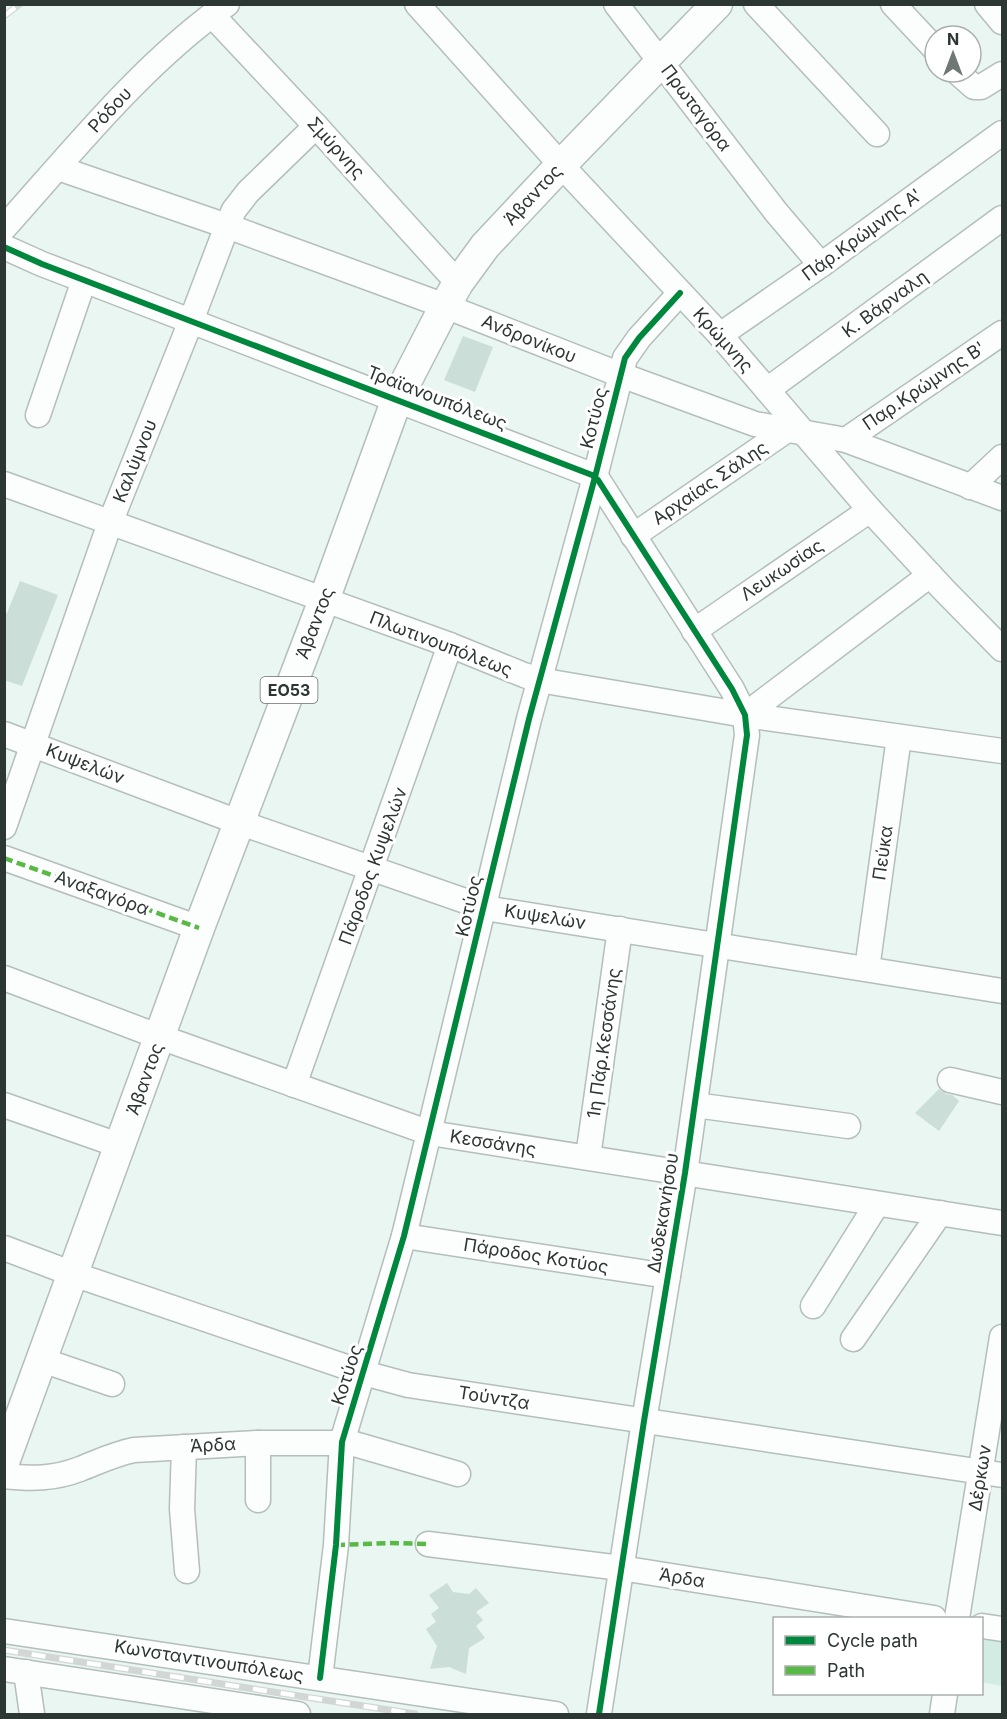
<svg xmlns="http://www.w3.org/2000/svg" width="1007" height="1719" viewBox="0 0 1007 1719" font-family="Inter,sans-serif">
<style>
.green{fill:#d2ebe3}
.building{fill:#ccded8}
.lines{fill:none;stroke-linecap:round;stroke-linejoin:round}
.minor-casing{stroke:#b4bebb;stroke-width:27}
.major-casing{stroke:#b4bebb;stroke-width:33}
.minor{stroke:#fcfefd;stroke-width:24}
.major{stroke:#fcfefd;stroke-width:30}
.rail-casing{stroke:#d2d7d5;stroke-width:7}
.rail{stroke:#fff;stroke-width:4.5;stroke-dasharray:14;stroke-linecap:butt}
.quiet{stroke:#58b947;stroke-width:4.5;stroke-dasharray:9 4.5;stroke-linecap:butt}
.cycleway-casing{stroke:#fff;stroke-width:10}
.cycleway{stroke:#00873e;stroke-width:6}
.labels{text-anchor:middle;stroke-width:6;stroke-linejoin:round;paint-order:stroke}
.shield{fill:#fff;stroke:#6b7270;stroke-width:1.5}
.shield-label{font-size:16px;font-weight:bold;fill:#2c3632}
.street-label{font-size:18px;fill:#2c3632;stroke:#fff}
</style>
<rect width="100%" height="100%" fill="#e9f6f2"/>
<!-- green -->
<polygon class="green" points="982,1631 1002,1634 1002,1686 982,1682"/>
<!-- building -->
<g class="building">
<polygon points="463,336 493,347 475,392 444,380"/>
<polygon points="20,581 58,595 22,686 4,680 4,614 7,613"/>
<polygon points="939,1089 946,1094 952,1095 959,1101 939,1131 915,1113"/>
<polygon points="447,1583 453,1592 469,1594 476,1588 489,1603 476,1612 483,1620 476,1626 485,1638 469,1648 466,1674 449,1667 430,1669 437,1646 426,1629 436,1622 431,1614 439,1608 429,1595"/>
</g>
<g class="lines">
<!-- minor casing -->
<g class="minor-casing">
<g id="minor">
<polyline points="417,4 561,165 720,335 870,510 943,589 1002,649"/>
<polyline points="616,4 776,212 821,265"/>
<polyline points="756,4 877,134"/>
<polyline points="893,4 935,49"/>
<polyline points="987,4 1002,22"/>
<polyline points="212,15 316,126 458,283"/>
<polyline points="957,72 974,87 981,87 1002,74"/>
<polyline points="58,168 227,226 445,306 621,375 755,424 846,440 1002,498"/>
<path d="M4 228C74 150 141 65 227 4"/>
<polyline points="4,247 42,264 592,475 598,480 732,689 745,715 747,735 685,1173 644,1421 599,1714"/>
<polyline points="720,335 821,265 1002,133"/>
<polyline points="767,390 1002,218"/>
<polyline points="38,415 84,280"/>
<polyline points="846,440 1002,333"/>
<polyline points="4,484 450,645 524,675 539,680 745,715 1002,751"/>
<polyline points="970,487 1002,457"/>
<polyline points="633,536 787,430"/>
<polyline points="694,631 870,510"/>
<polyline points="745,715 930,575"/>
<polyline points="4,734 238,822 471,903 497,910 1002,991"/>
<polyline points="4,827 110,523 191,321 227,226 234,210 248,192 316,126"/>
<polyline points="4,858 199,928"/>
<polyline points="867,969 899,737"/>
<polyline points="4,978 160,1037 430,1133 1002,1223"/>
<polyline points="950,1080 1002,1092"/>
<polyline points="294,1085 450,645"/>
<polyline points="4,1105 121,1146"/>
<polyline points="695,1105 848,1126"/>
<polyline points="588,1157 620,929"/>
<polyline points="404,1236 668,1276"/>
<polyline points="4,1248 73,1274 364,1373 408,1385 1002,1475"/>
<polyline points="813,1306 877,1204"/>
<polyline points="853,1339 940,1213"/>
<polyline points="42,1360 112,1384"/>
<polyline points="258,1443 258,1500"/>
<polyline points="184,1447 182,1509 187,1571"/>
<path d="M4 1476C31 1479 54 1479 80 1469 98 1462 114 1454 134 1450L258 1443H351L458 1474"/>
<polyline points="428,1544 621,1568 934,1618"/>
<polyline points="957,1618 1002,1337"/>
<polyline points="982,1626 1002,1629"/>
<polyline points="4,1631 556,1714"/>
<polyline points="4,1669 298,1714"/>
<polyline points="26,1672 32,1714"/>
<polyline points="320,1678 336,1545 342,1442 404,1236 529,719 595,477 625,358 639,338 680,293"/>
<polyline points="942,1714 945,1694"/>
</g>
</g>
<!-- major casing -->
<g class="major-casing">
<polyline id="major" points="4,1462 199,928 324,600 397,399 445,306 458,283 485,246 561,165 717,4"/>
</g>
<!-- minor -->
<use href="#minor" class="minor"/>
<!-- major -->
<use href="#major" class="major"/>
<!-- rail casing -->
<g class="rail-casing">
<g id="rail">
<polyline points="4,16 20,4"/>
<polyline points="4,1650 415,1714"/>
</g>
</g>
<!-- rail -->
<use href="#rail" class="rail"/>
<!-- quiet -->
<g class="quiet">
<polyline points="4,858 199,928"/>
<polyline points="336,1545 389,1543 428,1544"/>
</g>
<!-- cycleway casing -->
<g class="cycleway-casing">
<g id="cycleway">
<polyline points="4,247 42,264 592,475 598,480 732,689 745,715 747,735 685,1173 644,1421 599,1714"/>
<polyline points="320,1678 336,1545 342,1442 404,1236 529,719 595,477 625,358 639,338 680,293"/>
</g>
</g>
<!-- cycleway -->
<use href="#cycleway" class="cycleway"/>
</g>
<g class="labels">
<!-- shield labels -->
<rect class="shield" x="260.5" y="677" width="57" height="26" rx="4.5"/>
<g class="shield-label">
<text x="289" y="696">ΕΟ53</text>
</g>
<!-- street labels -->
<g class="street-label">
<text transform="translate(696 108) rotate(53)" y="6">Πρωταγόρα</text>
<text transform="translate(110 110) rotate(-47)" y="6">Ρόδου</text>
<text transform="translate(336 148) rotate(48)" y="6">Σμύρνης</text>
<text transform="translate(533 195) rotate(-47)" y="6">Άβαντος</text>
<text transform="translate(862 235) rotate(-36)" y="6">Πάρ.Κρώμνης Α'</text>
<text transform="translate(885 304) rotate(-36)" y="6">Κ. Βάρναλη</text>
<text transform="translate(529 339) rotate(22)" y="6">Ανδρονίκου</text>
<text transform="translate(723 340) rotate(48)" y="6">Κρώμνης</text>
<text transform="translate(924 386) rotate(-34)" y="6">Παρ.Κρώμνης Β'</text>
<text transform="translate(437 398) rotate(21)" y="6">Τραϊανουπόλεως</text>
<text transform="translate(594 418) rotate(-76)" y="6">Κοτύος</text>
<text transform="translate(135 461) rotate(-68)" y="6">Καλύμνου</text>
<text transform="translate(710 483) rotate(-34)" y="6">Αρχαίας Σάλης</text>
<text transform="translate(782 570) rotate(-34)" y="6">Λευκωσίας</text>
<text transform="translate(315 623) rotate(-69)" y="6">Άβαντος</text>
<text transform="translate(441 644) rotate(21)" y="6">Πλωτινουπόλεως</text>
<text transform="translate(85 764) rotate(21)" y="6">Κυψελών</text>
<text transform="translate(883 853) rotate(-82)" y="6">Πεύκα</text>
<text transform="translate(373 866) rotate(-70)" y="6">Πάροδος Κυψελών</text>
<text transform="translate(102 893) rotate(20)" y="6">Αναξαγόρα</text>
<text transform="translate(469 906) rotate(-77)" y="6">Κοτύος</text>
<text transform="translate(545 917) rotate(9)" y="6">Κυψελών</text>
<text transform="translate(604 1043) rotate(-82)" y="6">1η Πάρ.Κεσσάνης</text>
<text transform="translate(145 1079) rotate(-70)" y="6">Άβαντος</text>
<text transform="translate(493 1143) rotate(9)" y="6">Κεσσάνης</text>
<text transform="translate(663 1213) rotate(-81)" y="6">Δωδεκανήσου</text>
<text transform="translate(536 1256) rotate(9)" y="6">Πάροδος Κοτύος</text>
<text transform="translate(347 1375) rotate(-72)" y="6">Κοτύος</text>
<text transform="translate(494 1398) rotate(9)" y="6">Τούντζα</text>
<text transform="translate(213 1445) rotate(-3)" y="6">Άρδα</text>
<text transform="translate(980 1478) rotate(-81)" y="6">Δέρκων</text>
<text transform="translate(682 1578) rotate(9)" y="6">Άρδα</text>
<text transform="translate(209 1661) rotate(9)" y="6">Κωνσταντινουπόλεως</text>
</g>
</g>
<!-- border -->
<rect width="1007" height="1719" fill="none" stroke="#2c3632" stroke-width="12"/>
<!-- legend -->
<rect x="773" y="1617" width="210" height="78" fill="#ffffff" stroke="#abafad" stroke-width="1.5"/>
<rect x="785" y="1636" width="30" height="9" fill="#00873e" stroke="#abafad" stroke-width="1.5"/>
<text x="827" y="1647" font-size="18" fill="#2c3632">Cycle path</text>
<rect x="785" y="1666" width="30" height="9" fill="#58b947" stroke="#abafad" stroke-width="1.5"/>
<text x="827" y="1677" font-size="18" fill="#2c3632">Path</text>
<!-- north arrow -->
<g transform="translate(953 54)"><circle r="28" fill="#ffffff" stroke="#abafad" stroke-width="1.5"/>
<path d="M0-4.5L10 22L0 15L-10 22Z" fill="#6e7975"/>
<text y="-9" font-size="16" font-weight="bold" text-anchor="middle" fill="#2c3632">N</text>
</g>
</svg>
